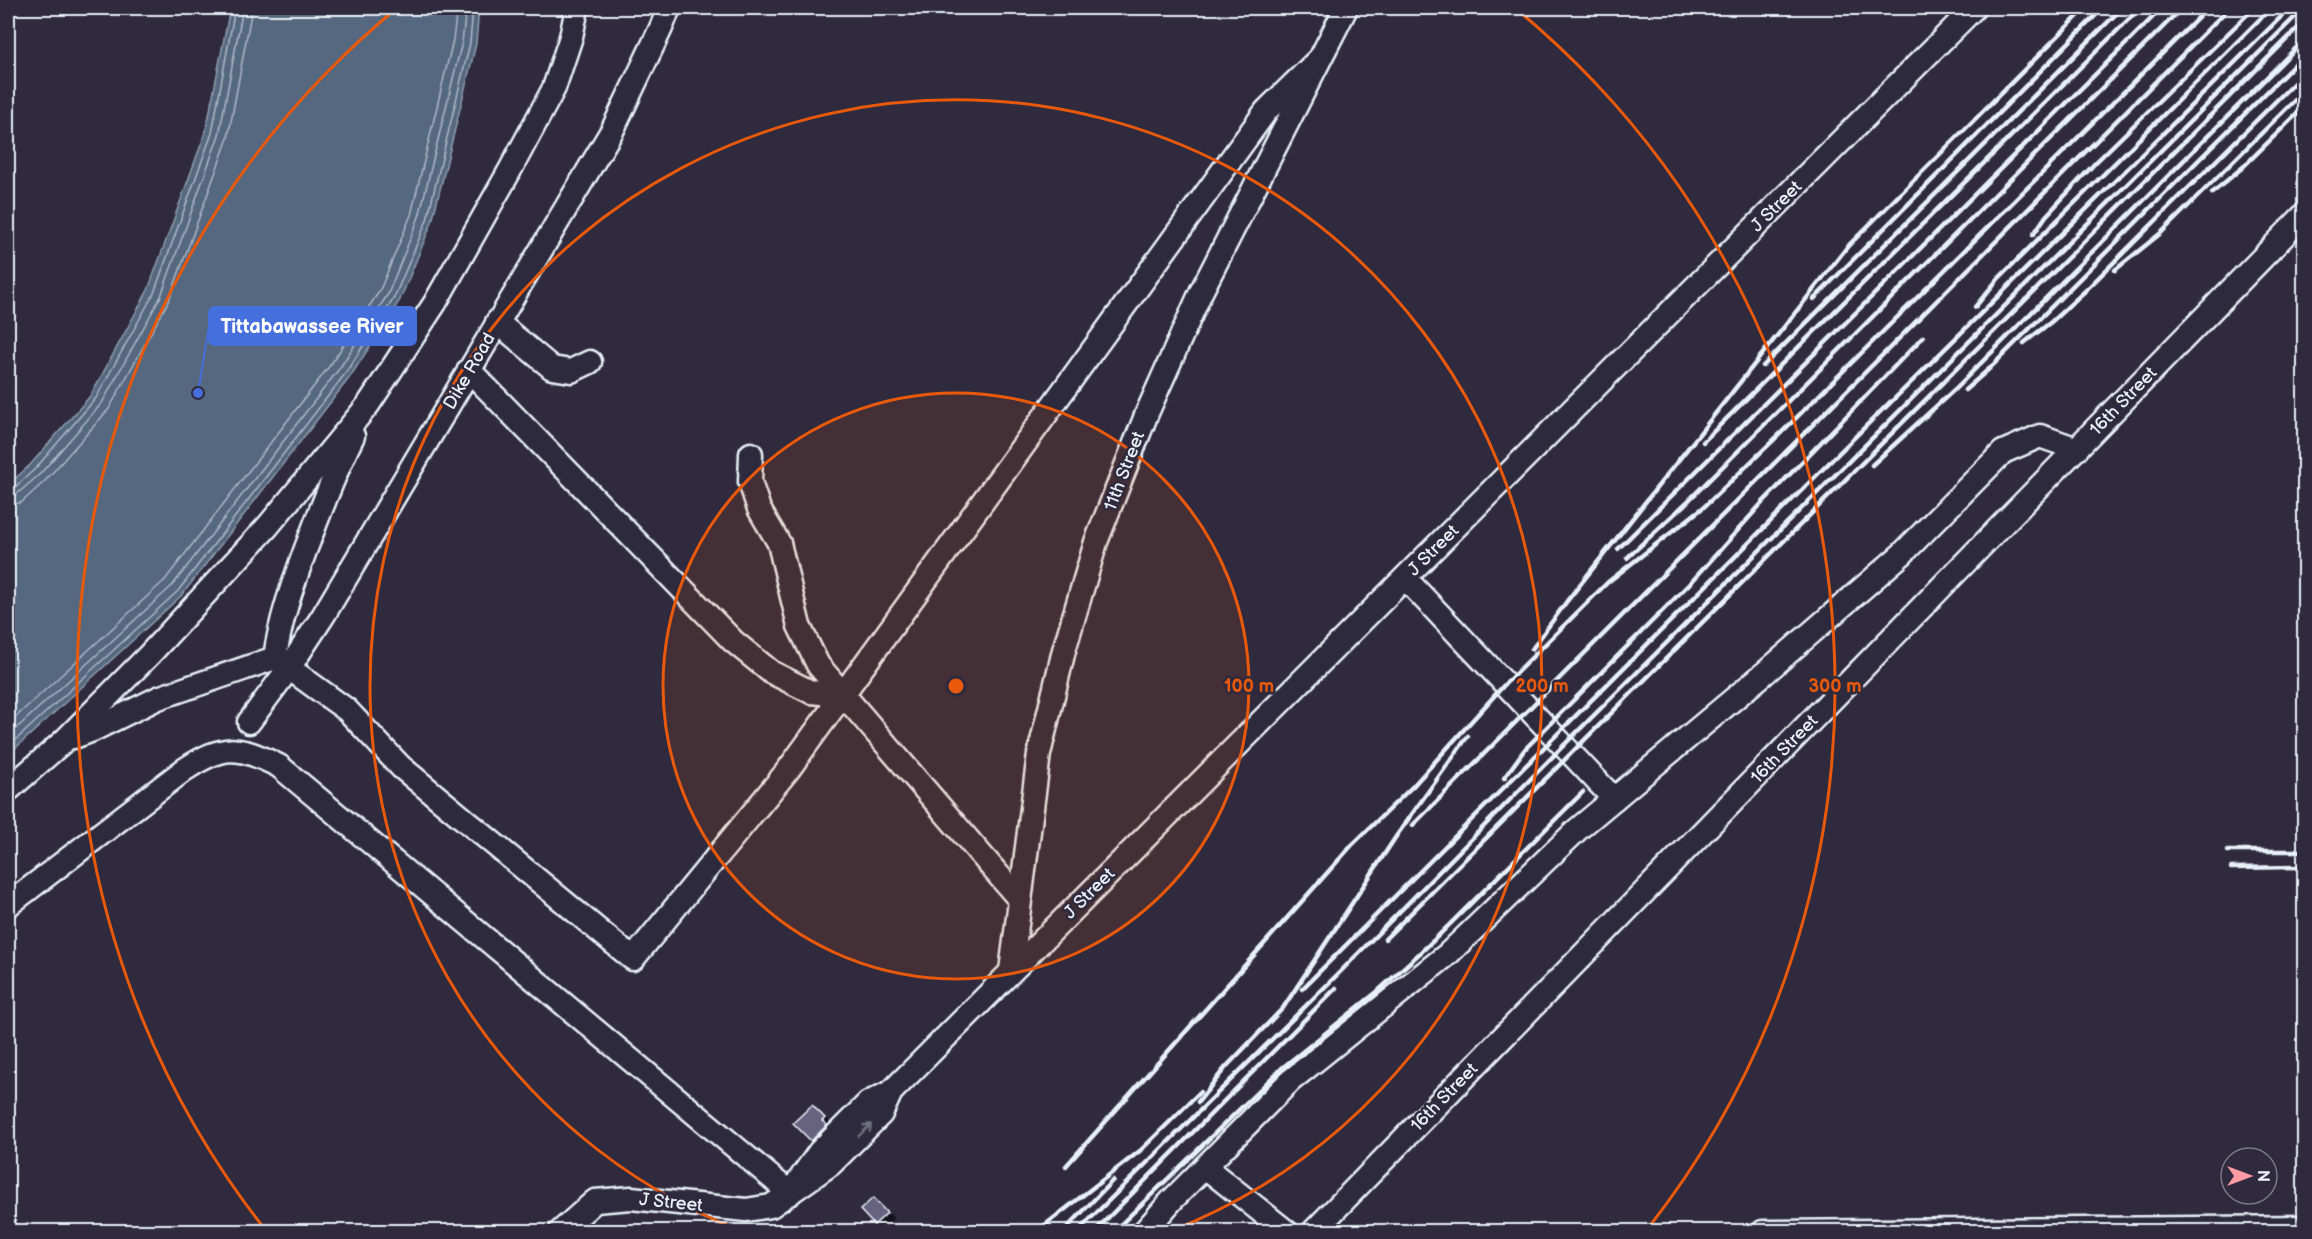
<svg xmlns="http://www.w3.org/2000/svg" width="2312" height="1239" viewBox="0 0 2312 1239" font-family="'Balsamiq Sans',sans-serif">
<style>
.water{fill:#54677f;stroke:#8f9eaf;stroke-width:1.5}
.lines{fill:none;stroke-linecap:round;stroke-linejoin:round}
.shore{stroke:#adbac8;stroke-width:1.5}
.building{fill:#686281;stroke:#e8f1f8;stroke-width:1.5;filter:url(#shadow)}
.minor-casing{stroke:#e8f1f8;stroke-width:27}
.minor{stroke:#2f2a3d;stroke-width:22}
.rail{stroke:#e8f1f8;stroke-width:4.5}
.oneway{stroke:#70707e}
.ring{fill:none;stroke:#e8590c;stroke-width:3}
.labels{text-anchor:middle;stroke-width:5;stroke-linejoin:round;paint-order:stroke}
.street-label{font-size:18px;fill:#e8f1f8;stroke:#2f2a3d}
.centre{fill:#e8590c;stroke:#2f2a3d;stroke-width:3}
.ring-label{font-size:18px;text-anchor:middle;font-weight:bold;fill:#e8590c;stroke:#2f2a3d;stroke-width:5;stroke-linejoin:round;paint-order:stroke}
.leader{fill:none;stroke:#466fde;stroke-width:2}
.callout-dot{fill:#466fde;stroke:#2f2a3d;stroke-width:2}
.callout{fill:#466fde;stroke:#466fde;stroke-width:2}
.callout-label{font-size:20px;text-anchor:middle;font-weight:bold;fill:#fff}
</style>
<defs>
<filter id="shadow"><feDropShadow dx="5.5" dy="5.5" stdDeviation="0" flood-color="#0009"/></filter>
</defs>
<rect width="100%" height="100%" fill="#2f2a3d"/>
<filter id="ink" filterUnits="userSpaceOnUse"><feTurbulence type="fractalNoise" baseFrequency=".0167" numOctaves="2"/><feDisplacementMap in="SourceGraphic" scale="12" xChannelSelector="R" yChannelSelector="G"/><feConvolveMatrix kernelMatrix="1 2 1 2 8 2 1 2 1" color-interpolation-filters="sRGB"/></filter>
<g filter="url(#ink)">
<!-- water -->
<polygon class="water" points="230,8 479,8 476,44 432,222 400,300 350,377 182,595 8,755 8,485 30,465 91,395 148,290 206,131"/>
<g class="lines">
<!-- shore -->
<g class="shore">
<polyline points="8,489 14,488 35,469 96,398 154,293 212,133 235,8"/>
<polyline points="8,497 17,494 40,474 102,403 161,296 219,135 243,8"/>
<polyline points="8,506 22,502 45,481 109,409 169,300 228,138 252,8"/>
<polyline points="8,724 165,580 331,364 380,290 411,215 453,40 457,8"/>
<polyline points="8,736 172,586 339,369 388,294 419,217 462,42 466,8"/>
<polyline points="8,747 178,591 345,374 394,298 427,220 470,43 473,8"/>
</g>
</g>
<!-- building -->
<g class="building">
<polygon points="812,1105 825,1118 822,1121 827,1125 811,1141 793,1123"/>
<polygon points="873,1198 887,1213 874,1225 860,1210"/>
</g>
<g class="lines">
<!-- minor casing -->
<g class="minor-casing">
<g id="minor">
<polyline points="497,322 552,368 571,371 590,362"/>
<polyline points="469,370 733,641 771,672 811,692 842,695"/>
<polyline points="751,454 750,482 759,509 779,543 799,626 818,665 1020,900"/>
<polyline points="1405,578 1614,799"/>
<polyline points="275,658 347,710 401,767 633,959 788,770 1266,111 1319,59"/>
<polyline points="249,722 289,668 323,616 613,129 661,28 669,8"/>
<path d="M74 737 93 730 158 698 275 658C280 620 292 587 305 551 320 512 334 473 353 436"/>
<polyline points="8,790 65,740 149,655 268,526 368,405 435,303 509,172 554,88 571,37 577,8"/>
<path d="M8 905 184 770C224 744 237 745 279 766L790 1193"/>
<polyline points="1011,971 1039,754 1064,650 1096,542 1147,413 1201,292 1346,8"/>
<polyline points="1205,1167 1287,1232"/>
<polyline points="790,1193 820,1151 868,1103 891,1092 1974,8"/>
<polyline points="560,1232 595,1201 631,1198 746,1210 771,1206 831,1164 881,1114 891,1092"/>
<polyline points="1144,1232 1172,1200 1290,1081 1448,954 1578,829 1766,672 1902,554 2003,452 2040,436 2077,449"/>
<polyline points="1313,1232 2304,215"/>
<polyline points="1763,1232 2304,1227"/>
</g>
</g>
<!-- minor -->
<use href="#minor" class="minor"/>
<!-- rail -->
<g class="rail">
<polyline points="2212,193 2243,167 2304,107"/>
<polyline points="2033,235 2046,216 2096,162 2254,8"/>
<polyline points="2115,270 2161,233 2304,91"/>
<polyline points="1814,299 2103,8"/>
<polyline points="1975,307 1998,279 2271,8"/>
<polyline points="2024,343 2051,322 2085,291 2304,73"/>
<polyline points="1763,366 2122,8"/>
<polyline points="1965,390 1989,369 2304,55"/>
<polyline points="1885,408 2290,8"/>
<polyline points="1703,442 2140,8"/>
<polyline points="1872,465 1955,389 2304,40"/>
<polyline points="1618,549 2162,8"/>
<polyline points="1627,558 1686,503 2182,8"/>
<polyline points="1532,649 1567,601 1848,246 2086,8"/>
<polyline points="1504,778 1525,749 1695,578 1763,502 1923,337"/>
<polyline points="1413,825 2229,8"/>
<polyline points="2228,851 2304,851"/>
<polyline points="2231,868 2304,867"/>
<polyline points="1385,939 2304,22"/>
<polyline points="1302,989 1890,402"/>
<polyline points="1198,1102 1226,1067 1283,1008 1397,835 1468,736"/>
<polyline points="1066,1166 1352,845 1413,786 1505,684 1608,582 1705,506 1782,432 2208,8"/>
<polyline points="1036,1232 1141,1150 1200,1092"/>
<polyline points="1063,1232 1113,1180"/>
<polyline points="1077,1232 1339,973 1566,743 2304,8"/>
<polyline points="1094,1232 1336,988"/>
<polyline points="1113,1232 1282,1068 1377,992 1433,941 1583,792"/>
</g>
</g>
<!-- one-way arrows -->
<defs><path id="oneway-shaft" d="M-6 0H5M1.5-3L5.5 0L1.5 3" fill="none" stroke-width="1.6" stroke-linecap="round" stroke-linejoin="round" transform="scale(1.5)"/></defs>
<use class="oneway" href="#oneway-shaft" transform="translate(865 1130) rotate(-44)"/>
</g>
<!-- distance rings -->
<circle cx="956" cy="686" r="293" fill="#e8590c" fill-opacity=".12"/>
<g class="ring">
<circle cx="956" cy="686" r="293"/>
<path d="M741 1231A586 586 0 1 1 1171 1231"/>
<path d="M263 1227A879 879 0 0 1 397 8M1515 8A879 879 0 0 1 1649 1227"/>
</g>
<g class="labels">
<!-- street labels -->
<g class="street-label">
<text transform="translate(1776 206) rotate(-45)" y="6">J Street</text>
<text transform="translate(469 371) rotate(-60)" y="6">Dike Road</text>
<text transform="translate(2123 401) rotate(-46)" y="6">16th Street</text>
<text transform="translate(1124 471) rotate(-69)" y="6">11th Street</text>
<text transform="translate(1433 550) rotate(-45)" y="6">J Street</text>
<text transform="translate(1784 749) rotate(-46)" y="6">16th Street</text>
<text transform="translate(1089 893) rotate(-45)" y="6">J Street</text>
<text transform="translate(1444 1097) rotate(-46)" y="6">16th Street</text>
<text transform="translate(671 1202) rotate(6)" y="6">J Street</text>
</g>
</g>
<circle cx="956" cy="686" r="9" class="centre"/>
<g class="ring-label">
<text x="1249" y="692">100 m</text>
<text x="1542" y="692">200 m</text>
<text x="1835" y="692">300 m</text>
</g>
<!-- callouts -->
<path class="leader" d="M198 393L209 326"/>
<circle class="callout-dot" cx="198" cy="393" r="6"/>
<rect class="callout" x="209" y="307" width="207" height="38" rx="6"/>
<g class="callout-label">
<text x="312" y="333">Tittabawassee River</text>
</g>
<!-- margin -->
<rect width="2312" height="1239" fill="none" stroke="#2f2a3d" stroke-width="30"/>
<rect x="15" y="15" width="2282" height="1209" fill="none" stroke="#e8f1f8" stroke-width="2" filter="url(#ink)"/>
<!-- north arrow -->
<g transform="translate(2249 1176) rotate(90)"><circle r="28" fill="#2f2a3d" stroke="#797a88" stroke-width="1.5"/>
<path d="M0-4.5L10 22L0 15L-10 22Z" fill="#ff9aa2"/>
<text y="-9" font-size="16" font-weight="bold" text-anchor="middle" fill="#e8f1f8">N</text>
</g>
</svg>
